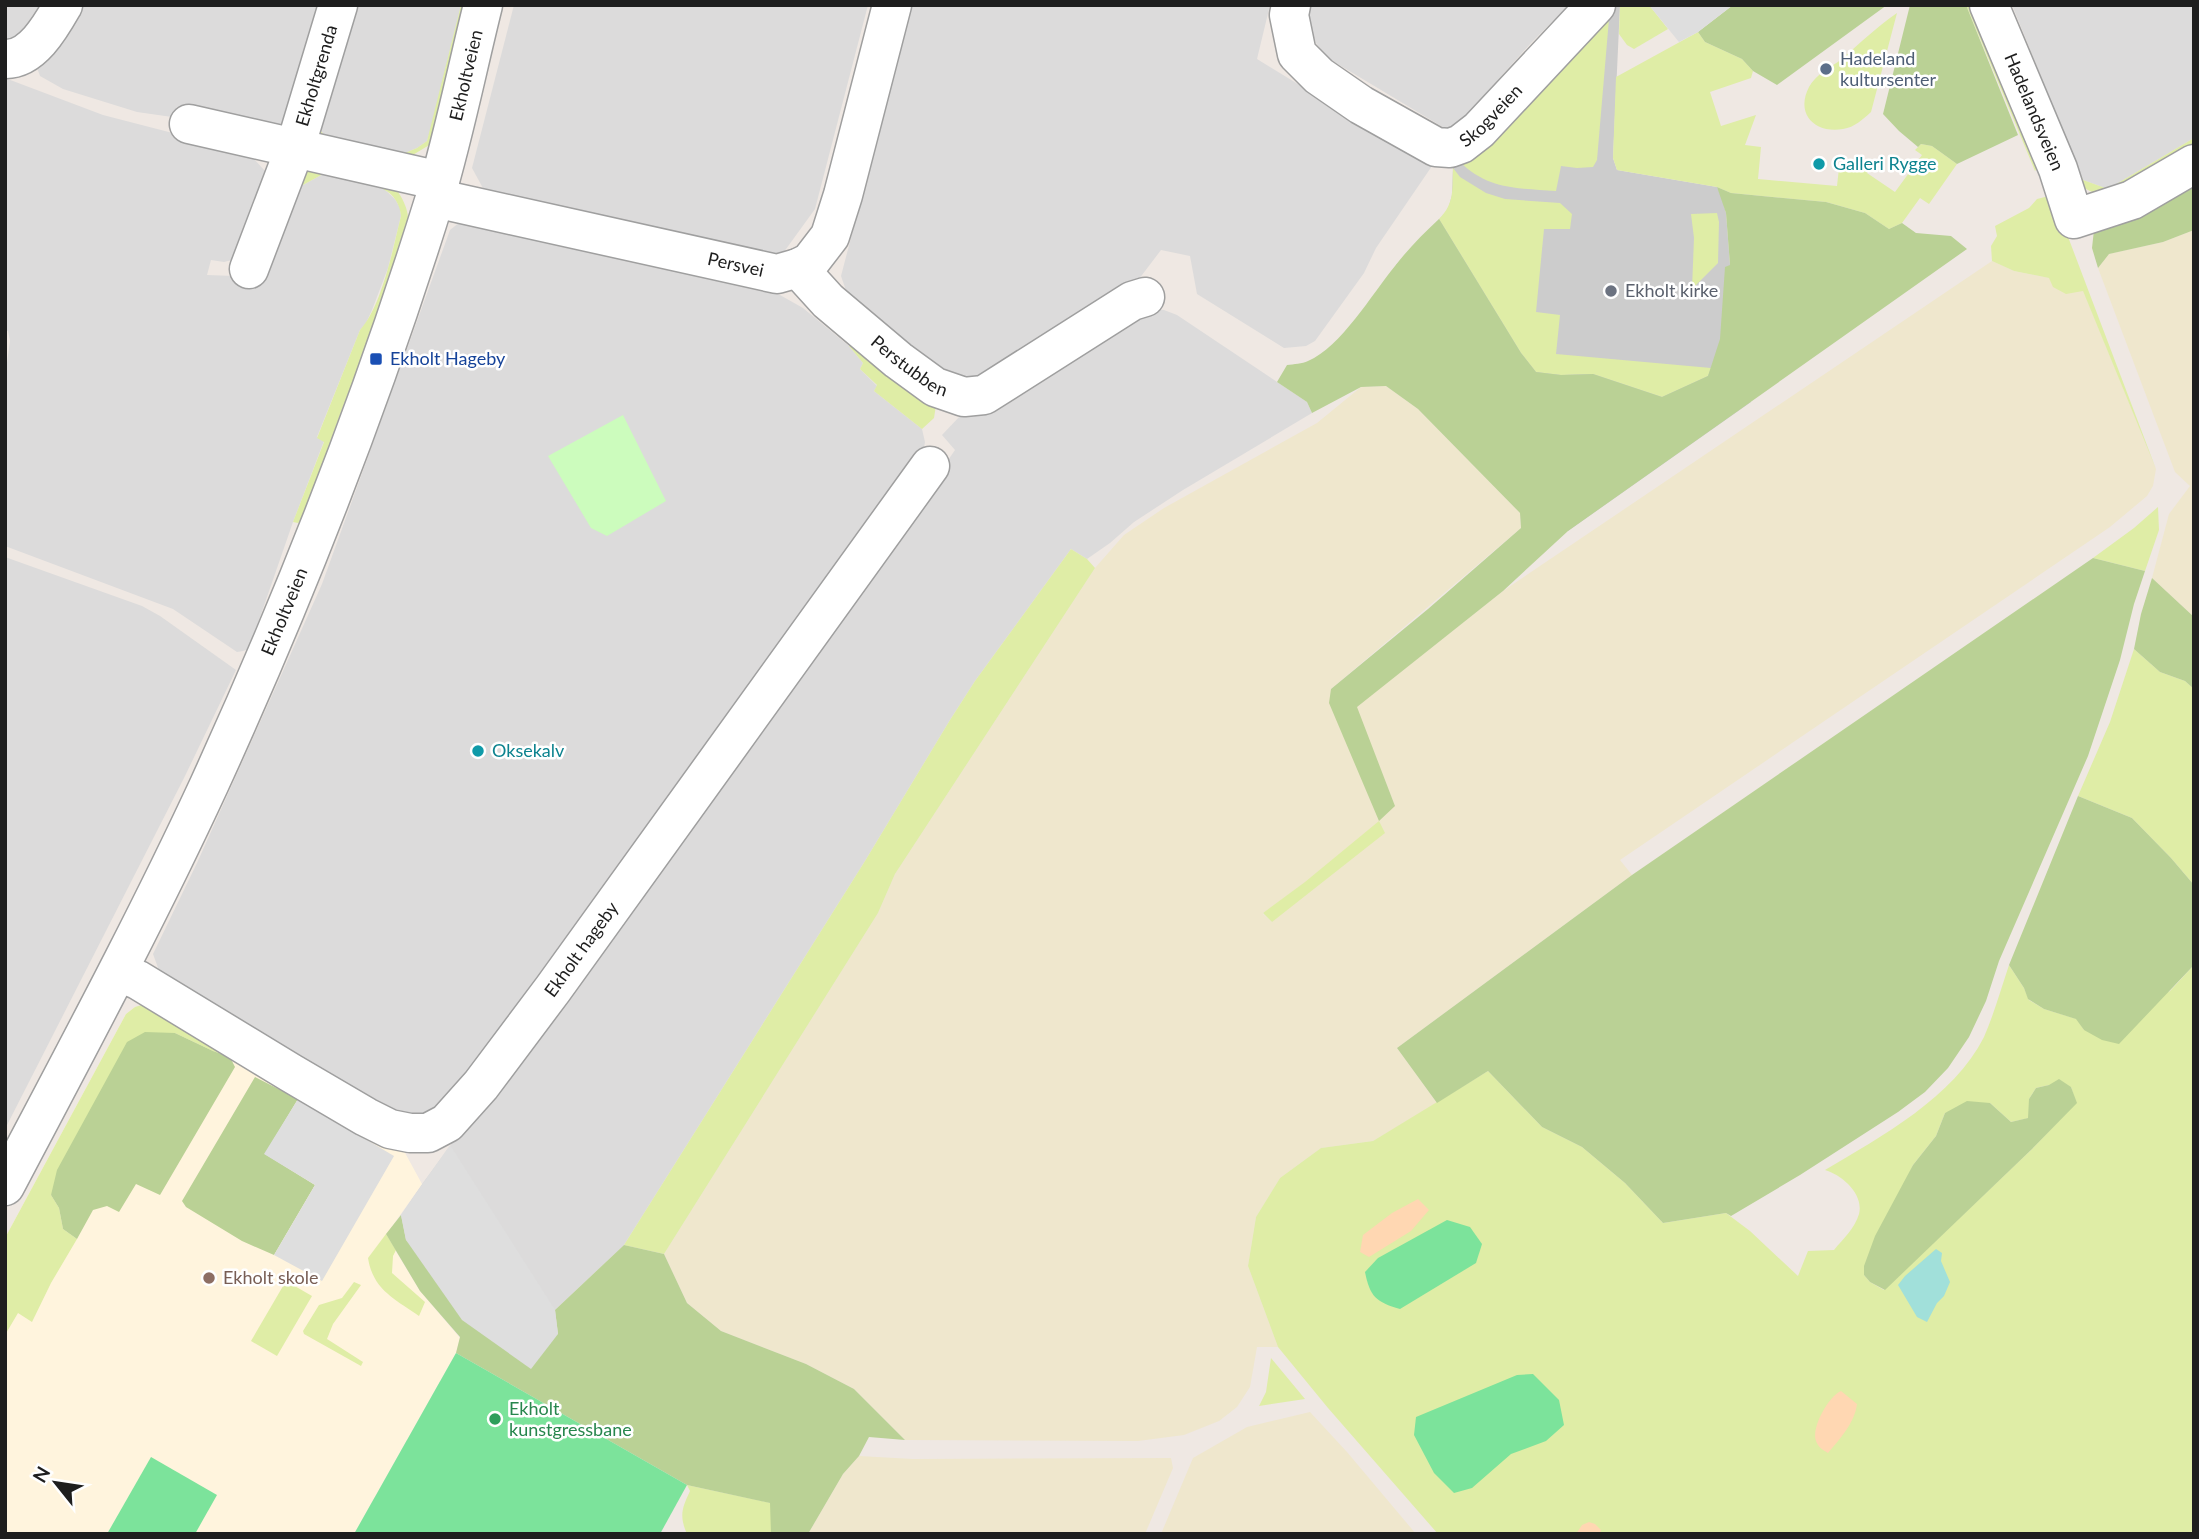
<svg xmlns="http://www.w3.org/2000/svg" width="2199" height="1539" viewBox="0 0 2199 1539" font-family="Lato,sans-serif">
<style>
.residential{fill:#dcdbdb}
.education{fill:#fff4dd}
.religious{fill:#ccc}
.farmland{fill:#efe7cd;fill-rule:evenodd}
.grass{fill:#dfeda6;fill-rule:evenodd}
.forest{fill:#bad195}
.sand{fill:#ffd7b2}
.park{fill:#ccfcbd}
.pitch{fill:#7ce39b}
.parking{fill:#dedede}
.water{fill:#a1e0da}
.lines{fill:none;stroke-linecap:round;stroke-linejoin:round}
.minor-casing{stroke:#9f9f9f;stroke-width:41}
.minor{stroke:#fff;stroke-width:38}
.service-dot{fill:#5c6f8a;stroke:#fff;stroke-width:2.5}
.culture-dot{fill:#0f9aa8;stroke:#fff;stroke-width:2.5}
.worship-dot{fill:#6b7280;stroke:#fff;stroke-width:2.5}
.transit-dot{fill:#1a4fb4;stroke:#fff;stroke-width:2.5}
.education-dot{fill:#8d6e63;stroke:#fff;stroke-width:2.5}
.leisure-dot{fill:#2e9e5b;stroke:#fff;stroke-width:2.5}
.labels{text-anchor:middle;stroke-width:5;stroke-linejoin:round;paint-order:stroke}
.service-label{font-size:18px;fill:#4e5e75;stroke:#fff;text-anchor:start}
.street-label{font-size:18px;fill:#1e1e1e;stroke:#fff}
.culture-label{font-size:18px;fill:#0d838f;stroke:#fff;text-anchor:start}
.worship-label{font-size:18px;fill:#5b616d;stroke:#fff;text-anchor:start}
.transit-label{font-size:18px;fill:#164399;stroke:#fff;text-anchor:start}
.education-label{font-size:18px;fill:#785e54;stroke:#fff;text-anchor:start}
.leisure-label{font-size:18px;fill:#27864d;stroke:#fff;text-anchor:start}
</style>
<rect width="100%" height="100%" fill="#efe8e3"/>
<!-- residential -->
<g class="residential">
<polygon points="5,5 50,5 36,28 5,46"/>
<polygon points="79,5 326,5 293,114 279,125 266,127 177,107 172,117 137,112 63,89 40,76 36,65"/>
<polygon points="350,5 461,5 431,128 427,141 417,148 400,155 326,137 320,130"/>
<polygon points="514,5 868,5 815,209 781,256 484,190 472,168"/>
<polygon points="912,5 1270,5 1257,59 1432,166 1376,248 1364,273 1315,341 1306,346 1284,348 1197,294 1190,256 1161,250 1139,279 997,375 954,380 850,302 841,276"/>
<polygon points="1309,5 1569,5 1531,43 1451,132 1326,57 1316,43 1311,29 1307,11"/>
<polygon points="2012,5 2194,5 2194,138 2108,189 2083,180"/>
<polygon points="5,78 103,115 219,145 253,158 265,171 270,184 232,260 224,262 211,260 207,275 234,276 292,191 323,174 384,189 395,199 400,208 401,216 388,268 372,310 366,323 360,330 317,437 324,441 293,522 249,649 243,651 237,652 173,609 5,546 5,377 10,341 8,331 5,330"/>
<polygon points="460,222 764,286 803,308 849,346 863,363 860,369 877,386 874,391 922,429 925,442 921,464 488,1061 429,1116 395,1119 161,976 153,954 197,863 322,584 450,230"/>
<polygon points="1139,308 1164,310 1177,315 1307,402 1312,413 1183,490 1134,522 1110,543 1087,559 1071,549 975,681 950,720 865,861 624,1245 555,1310 558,1334 406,1240 401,1215 422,1184 861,587 955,450 942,435 960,416 984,410"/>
<polygon points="5,557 142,606 160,616 236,670 184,778 5,1129"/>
</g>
<!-- education -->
<polygon class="education" points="135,1007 404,1151 422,1184 386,1235 420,1291 460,1338 456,1353 354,1534 5,1534 5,1238 126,1014"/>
<!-- religious -->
<polygon class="religious" points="1612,5 1620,5 1613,158 1617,170 1717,187 1721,194 1726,213 1730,265 1751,402 1568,531 1396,265 1448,210 1452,195 1453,168"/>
<!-- farmland -->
<g class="farmland">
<polygon points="2194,230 2194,617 2152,578 2169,514 2190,486 2175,472 2098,268 2108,254 2163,242"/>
<path d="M1992 261 2014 271 2049 278 2083 290 2156 469 2153 486 2147 496 2110 527 1620 860 1632 875 1397 1048 1437 1103 1373 1141 1321 1148 1280 1178 1256 1217 1248 1266 1278 1347H1257L1250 1387 1237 1407 1219 1421 1184 1435 1138 1441 905 1440 854 1389 806 1364 721 1331 687 1303 664 1254 878 913 895 874 1095 568 1124 535 1164 508 1317 423 1361 387 1386 386 1418 409 1520 513 1521 528 1331 689 1395 806 1356 707 1503 591ZM1307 881 1272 922 1263 914V913Z"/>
<polygon points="1310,1412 1347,1452 1416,1534 1161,1534 1193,1458 1247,1427"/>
<polygon points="859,1456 913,1459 1171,1458 1173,1468 1145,1534 808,1534 843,1474"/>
</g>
<!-- grass -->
<g class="grass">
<polygon points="461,5 468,5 431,144 406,159 318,138 320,130 326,137 400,155 417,148 427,141"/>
<polygon points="1620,5 1649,5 1668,29 1634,49 1627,45 1619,34"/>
<polygon points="1966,5 1975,5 2038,167 2035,171"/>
<path d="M1610 7 1597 160 1593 167 1577 168 1561 166 1556 191C1517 188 1488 190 1459 161Z"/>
<path d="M1897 13 1871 112C1862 120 1855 127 1843 129 1815 134 1795 114 1809 87 1816 74 1830 68 1842 59 1860 43 1877 27 1897 13Z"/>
<polygon points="1698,32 1705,42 1742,59 1753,71 1751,78 1710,92 1721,126 1756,115 1745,145 1761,147 1758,179 1837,186 1839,168 1869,170 1867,173 1895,192 1922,155 1915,150 1921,144 1932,146 1957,164 1929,204 1920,198 1902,223 1889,229 1865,213 1826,202 1731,193 1717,187 1617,170 1613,158 1616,77"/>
<polygon points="2060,126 2083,180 2108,189 2194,138 2194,149 2112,197 2092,192 2080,186"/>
<path d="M313 163 396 189C403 199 409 210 408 223 403 255 391 285 379 315 367 345 356 375 344 404 329 443 318 482 302 519L298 523 293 522 324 442 317 438 360 330C382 306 393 248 401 216 400 205 394 194 383 189 372 183 337 178 323 174L292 191 294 178Z"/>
<path d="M1453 168 1460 177 1486 193 1505 199 1560 203 1572 214 1570 229H1544L1536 312 1560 315 1556 354 1711 368 1708 376 1662 397 1593 374 1561 375 1536 372 1521 353 1439 219C1455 203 1452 189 1453 168Z"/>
<polygon points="2045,197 2053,199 2059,213 2156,469 2083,291 2066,294 2053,287 2049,278 2014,271 1992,261 1991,246 1997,236 1995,226 2029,208 2037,199"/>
<polygon points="1717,213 1719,222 1718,263 1692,289 1694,238 1691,214"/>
<polygon points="853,341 937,399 934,418 922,429 874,391 877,385 860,369 863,363 849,346"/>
<polygon points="2158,507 2159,530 2145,571 2093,558 2134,528"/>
<polygon points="1071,549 1087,559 1095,568 895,874 878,913 664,1254 624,1245 865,861 950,720 975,681"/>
<polygon points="2134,649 2160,672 2185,681 2194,689 2194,885 2171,858 2132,818 2078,796 2110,722"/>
<polygon points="1379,821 1385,833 1272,922 1263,913 1305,882"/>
<path d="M2009 965 2024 988 2029 1000 2044 1009 2077 1019 2084 1030 2170 991 2194 965V1534H1438L1328 1408 1278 1347 1248 1266 1256 1217 1280 1178 1321 1148 1373 1141 1488 1071 1542 1127 1582 1147 1625 1183 1663 1223 1726 1213 1750 1231 1798 1276 1808 1251 1834 1250C1843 1239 1855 1228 1859 1214 1864 1194 1842 1175 1825 1170 1881 1137 1954 1097 1984 1037 1994 1014 2001 989 2009 965ZM2049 1085 2071 1087 2076 1103 2031 1150 1884 1290 1870 1282 1864 1275 1913 1165 1936 1136 1945 1113 1990 1103 2011 1122 2029 1118V1099L2036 1088Z"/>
<polygon points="148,1003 230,1057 213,1051 175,1033 51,1195 59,1208 63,1229 77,1239 51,1283 32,1322 18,1313 5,1335 5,1238 126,1014 135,1007"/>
<path d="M386 1234 396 1250 393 1256 392 1273 425 1302 419 1316C395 1299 373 1290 368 1258Z"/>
<polygon points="286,1281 312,1296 277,1356 251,1341"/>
<polygon points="354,1282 361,1285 333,1324 327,1339 363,1362 361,1366 304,1334 303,1331 319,1305 342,1298"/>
<polygon points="1271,1358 1305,1399 1259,1406 1266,1392"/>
<path d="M687 1485 771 1503V1534H687C679 1516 682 1508 690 1491Z"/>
</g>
<!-- forest -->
<g class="forest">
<polygon points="1733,5 1887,5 1777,85 1753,71 1742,59 1705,42 1698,32"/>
<polygon points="1910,5 1966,5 2018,135 1957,164 1932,146 1921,144 1918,147 1899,131 1883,114"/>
<polygon points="2194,179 2194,230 2163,242 2109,254 2098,268 2092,248 2094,230"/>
<path d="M1717 187 1731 193 1826 202 1865 213 1889 229 1902 223 1916 233 1951 236 1967 249 1568 531 1503 591 1357 707 1395 806 1379 821 1329 703 1331 689 1428 609 1521 528 1520 513 1418 409 1386 386 1361 387 1312 413 1307 402 1277 382 1287 365C1294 364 1302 364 1308 361 1341 347 1372 294 1395 266 1408 249 1423 234 1439 219L1521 353 1536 372 1561 375 1593 374 1662 397 1708 376 1720 339 1725 267 1730 265 1726 213Z"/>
<polygon points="2093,558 2145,571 2134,604 2120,660 2088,756 1999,961 1986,1001 1969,1037 1948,1068 1925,1092 1898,1112 1800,1175 1731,1216 1726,1213 1663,1223 1625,1183 1582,1147 1542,1127 1488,1071 1437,1103 1397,1048 1632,875"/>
<polygon points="2152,578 2194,617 2194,689 2185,681 2160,672 2134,649 2141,614"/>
<polygon points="2078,796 2132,818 2171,858 2194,885 2194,965 2119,1044 2102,1040 2084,1030 2076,1019 2044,1009 2028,999 2024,988 2009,965"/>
<polygon points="145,1032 175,1033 213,1051 230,1057 235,1067 160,1195 136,1184 119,1212 107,1206 93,1210 77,1239 63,1229 59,1208 51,1195 57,1170 127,1042"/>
<polygon points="255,1077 298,1099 265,1154 315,1185 274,1255 242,1241 186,1207 182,1201"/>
<polygon points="2059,1079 2071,1087 2077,1103 2031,1150 1885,1290 1870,1282 1864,1275 1864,1266 1875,1236 1913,1165 1936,1136 1945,1113 1967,1101 1990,1103 2011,1122 2028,1118 2029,1099 2036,1088 2049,1085"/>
<polygon points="401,1215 406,1240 558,1334 555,1310 624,1245 664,1254 687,1303 721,1331 806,1364 854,1389 905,1440 869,1437 859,1456 843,1474 808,1534 771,1534 770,1503 687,1485 456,1353 460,1337 420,1291 386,1234"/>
</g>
<!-- sand -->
<g class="sand">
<polygon points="1418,1199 1429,1210 1411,1231 1369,1257 1360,1252 1363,1235 1392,1213"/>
<path d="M1841 1391 1857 1404C1855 1422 1840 1439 1828 1453 1823 1450 1818 1447 1816 1441 1811 1427 1829 1396 1841 1391Z"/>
<polygon points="1589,1522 1595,1524 1601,1530 1600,1534 1576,1534 1582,1525"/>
</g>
<!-- park -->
<polygon class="park" points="623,415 666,501 607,536 591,528 548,456"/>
<!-- pitch -->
<g class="pitch">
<path d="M1447 1220 1470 1227 1482 1244 1476 1263 1400 1309C1376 1302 1370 1297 1365 1272L1378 1258Z"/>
<polygon points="456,1353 687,1485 660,1534 354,1534"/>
<polygon points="1533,1374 1559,1400 1564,1425 1546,1441 1511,1454 1472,1488 1454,1493 1434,1473 1414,1435 1416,1417 1517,1375"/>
<polygon points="151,1457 217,1495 195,1534 107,1534"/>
</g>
<!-- parking -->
<g class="parking">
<polygon points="1649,5 1733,5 1698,32 1679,42"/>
<polygon points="298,1099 394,1156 322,1281 274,1255 315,1185 264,1154"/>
<polygon points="450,1145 555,1310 558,1334 531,1369 462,1320 406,1240 401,1215"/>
</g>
<!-- water -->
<polygon class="water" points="1936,1249 1942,1253 1941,1261 1950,1282 1944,1296 1937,1303 1927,1322 1917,1317 1898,1285 1905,1276"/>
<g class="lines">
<!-- minor casing -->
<g class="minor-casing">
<g id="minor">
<path id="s1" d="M1291 5 1289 15 1297 54 1319 76 1361 105 1436 147 1450 148 1461 144 1479 130 1596 5"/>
<path id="s2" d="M1989 5 2058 169 2074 219 2132 200 2194 164"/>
<path d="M5 59C32 60 51 26 63 5"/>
<polyline points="189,124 440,181"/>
<path id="s3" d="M435 198 777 274 798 268 810 262 830 236 843 195 892 5"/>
<path id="s4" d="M798 268 828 301 898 360 935 387 964 397 984 395 1132 301 1145 297"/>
<path id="s5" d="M249 269 295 148 338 5"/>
<path id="s6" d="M119 972 138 980 291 1073 366 1117 390 1129 410 1133H428L447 1123 481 1085 553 989 930 466"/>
<path id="s7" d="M5 1186C75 1053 146 921 209 785 296 595 373 398 435 198 454 135 467 69 483 5"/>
</g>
</g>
<!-- minor -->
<use href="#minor" class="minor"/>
</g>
<!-- markers -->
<circle class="service-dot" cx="1826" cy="69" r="7"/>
<g class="culture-dot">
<circle cx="1819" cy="164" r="7"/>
<circle cx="478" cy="751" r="7"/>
</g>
<circle class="worship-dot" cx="1611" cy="291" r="7"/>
<rect class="transit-dot" x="369" y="352" width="14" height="14" rx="3.5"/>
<circle class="education-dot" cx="209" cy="1278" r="7"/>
<circle class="leisure-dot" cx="495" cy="1419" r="7"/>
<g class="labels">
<!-- service labels -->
<g class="service-label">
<text x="1840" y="65">Hadeland<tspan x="1840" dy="21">kultursenter</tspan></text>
</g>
<!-- street labels -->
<g class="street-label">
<text dy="6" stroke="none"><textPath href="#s7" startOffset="1206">Ekholtveien</textPath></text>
<text dy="6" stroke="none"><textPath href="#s5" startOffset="205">Ekholtgrenda</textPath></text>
<text dy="6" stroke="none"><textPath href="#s2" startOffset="116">Hadelandsveien</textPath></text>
<text dy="6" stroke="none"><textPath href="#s1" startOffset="285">Skogveien</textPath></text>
<text dy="6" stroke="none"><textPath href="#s3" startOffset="308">Persvei</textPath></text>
<text dy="6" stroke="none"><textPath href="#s4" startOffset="149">Perstubben</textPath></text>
<text dy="6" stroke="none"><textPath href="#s7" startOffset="639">Ekholtveien</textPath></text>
<text dy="6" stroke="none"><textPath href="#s6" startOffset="593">Ekholt hageby</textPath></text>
</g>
<!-- culture labels -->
<g class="culture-label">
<text x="1833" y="170">Galleri Rygge</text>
<text x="492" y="757">Oksekalv</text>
</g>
<!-- worship labels -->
<g class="worship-label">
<text x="1625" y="297">Ekholt kirke</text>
</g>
<!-- transit labels -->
<g class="transit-label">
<text x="390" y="365">Ekholt Hageby</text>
</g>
<!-- education labels -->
<g class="education-label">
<text x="223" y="1284">Ekholt skole</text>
</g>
<!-- leisure labels -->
<g class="leisure-label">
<text x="509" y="1415">Ekholt<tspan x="509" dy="21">kunstgressbane</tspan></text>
</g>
</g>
<!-- border -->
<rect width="2199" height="1539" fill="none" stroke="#1e1e1e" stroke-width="14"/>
<!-- north arrow -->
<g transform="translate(56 1483) rotate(300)" stroke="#ffffff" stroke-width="5" paint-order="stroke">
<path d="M0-5L12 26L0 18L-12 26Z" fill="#1e1e1e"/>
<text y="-10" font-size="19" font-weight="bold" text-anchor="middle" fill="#1e1e1e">N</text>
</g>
</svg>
